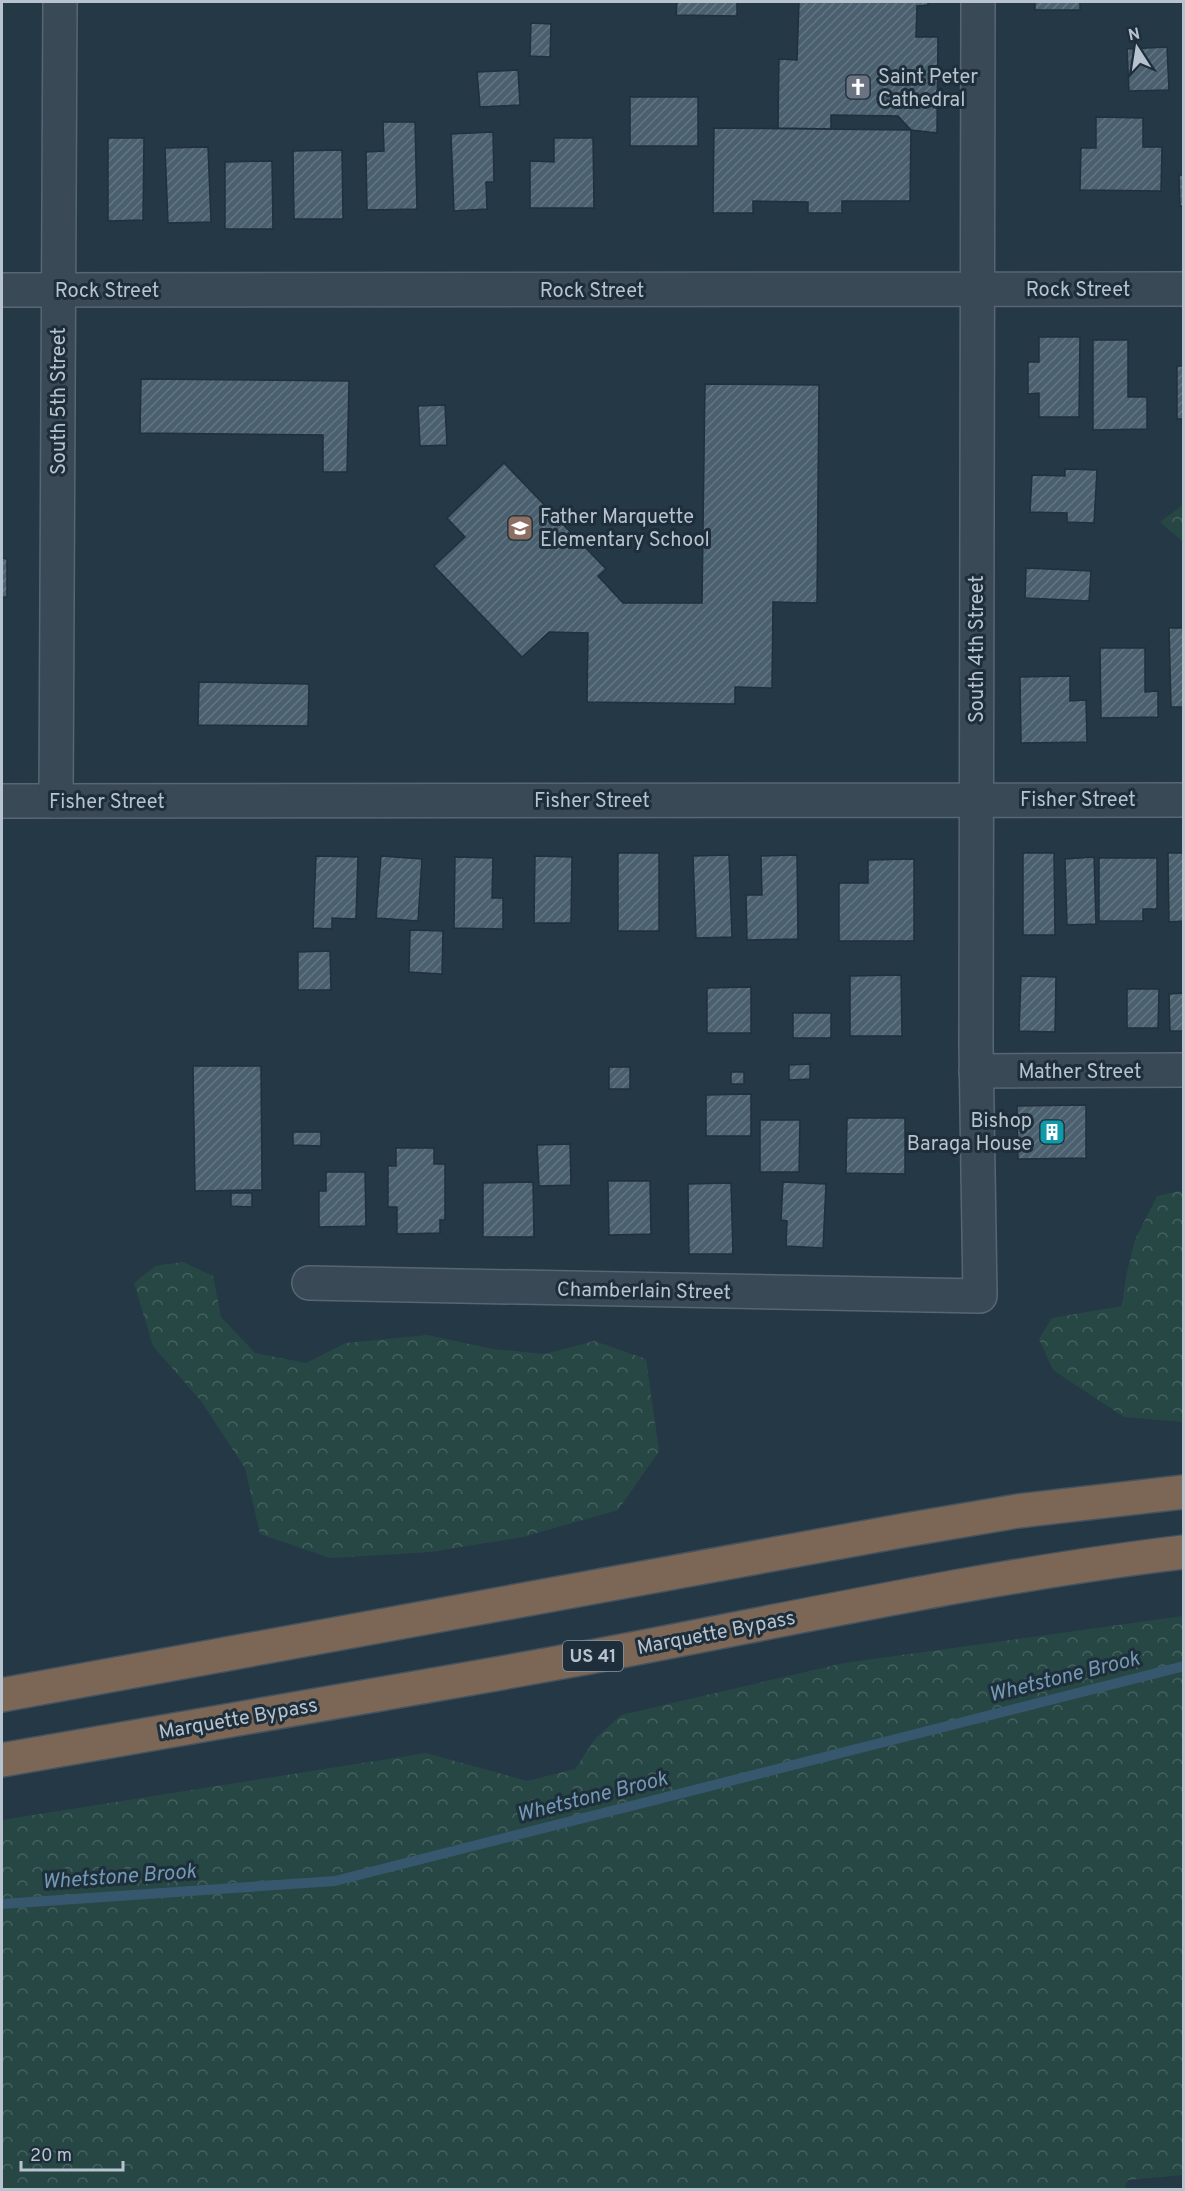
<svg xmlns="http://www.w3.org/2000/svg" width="1185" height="2191" viewBox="0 0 1185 2191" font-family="Overpass,sans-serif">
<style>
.forest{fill:url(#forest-crowns)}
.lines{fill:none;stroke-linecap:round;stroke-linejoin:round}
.stream{stroke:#37576e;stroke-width:10}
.building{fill:url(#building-hatch);stroke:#20303c;stroke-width:1.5}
.minor-casing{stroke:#586672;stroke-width:36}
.highway-casing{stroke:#44535f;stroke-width:36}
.minor{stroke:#394955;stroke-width:33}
.highway{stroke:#7c6756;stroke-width:33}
.labels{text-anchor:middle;stroke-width:6;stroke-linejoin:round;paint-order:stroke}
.shield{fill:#1e2e3a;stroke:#8996a2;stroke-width:1.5}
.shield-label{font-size:18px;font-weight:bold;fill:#b7c3ce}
.poi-label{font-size:20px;fill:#b7c3ce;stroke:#1e2e3a;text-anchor:start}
.street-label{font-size:20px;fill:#b7c3ce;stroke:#1e2e3a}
.water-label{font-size:21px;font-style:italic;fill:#7499b4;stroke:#1e2e3a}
</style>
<defs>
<pattern id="forest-crowns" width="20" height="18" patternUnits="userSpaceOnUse" patternTransform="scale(1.5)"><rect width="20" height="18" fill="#274745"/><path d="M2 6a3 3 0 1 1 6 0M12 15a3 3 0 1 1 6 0" fill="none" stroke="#44605f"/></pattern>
<pattern id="building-hatch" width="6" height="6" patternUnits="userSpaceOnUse" patternTransform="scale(1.5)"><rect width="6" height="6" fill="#4b606e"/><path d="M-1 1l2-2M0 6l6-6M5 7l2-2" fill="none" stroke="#637582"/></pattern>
</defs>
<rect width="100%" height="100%" fill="#253846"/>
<!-- forest -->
<g class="forest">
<polygon points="1183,505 1183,542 1160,522"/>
<polygon points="1180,1191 1184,1195 1183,1422 1124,1417 1053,1370 1039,1339 1052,1318 1122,1306 1126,1276 1135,1240 1157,1196"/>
<polygon points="183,1262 213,1276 221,1317 255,1353 306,1363 346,1343 427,1335 493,1349 545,1354 594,1341 646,1359 659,1451 618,1510 523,1537 431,1552 330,1558 260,1534 245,1468 201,1401 153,1346 134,1283 155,1266"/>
<polygon points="1183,1616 1183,2175 1128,2180 1124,2190 2,2189 2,1820 426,1753 527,1781 575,1769 595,1739 621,1715 844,1663"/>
</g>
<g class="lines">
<!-- stream -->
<polyline class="stream" points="2,1904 335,1881 1184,1666"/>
</g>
<!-- building -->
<g class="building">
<polygon points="677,2 737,2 737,16 676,15"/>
<polygon points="799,2 928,2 928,5 917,6 916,37 938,37 937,133 911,130 898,116 831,115 831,129 778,128 779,59 797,60"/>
<rect x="1035" y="2" width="45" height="8"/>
<polygon points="531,23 551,24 550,57 530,56"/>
<polygon points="1167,47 1169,90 1129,91 1127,49"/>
<polygon points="518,70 520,105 480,107 477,72"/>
<rect x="630" y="97" width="68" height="49"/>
<polygon points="1096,117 1143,118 1143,147 1162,147 1161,191 1080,190 1081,148 1096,148"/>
<polygon points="383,122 415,122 417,209 367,210 366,152 384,151"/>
<polygon points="714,128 911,130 910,201 842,201 842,213 808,213 808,202 753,201 753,213 713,213"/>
<polygon points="493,132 494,182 486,182 487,209 454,211 451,134"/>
<polygon points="108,138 144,138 143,220 108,221"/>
<polygon points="554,138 593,138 594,208 530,208 530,161 554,162"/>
<polygon points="208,147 211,222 168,223 165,148"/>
<polygon points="342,150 343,219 294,219 293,151"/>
<polygon points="272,161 273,229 225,229 225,162"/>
<polygon points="1179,175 1184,175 1184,206 1180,206"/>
<polygon points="1039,337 1080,337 1079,417 1039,417 1039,393 1028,394 1028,362 1039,362"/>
<polygon points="1093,340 1128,340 1128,397 1147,397 1147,429 1093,430"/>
<rect x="1177" y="366" width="7" height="53"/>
<polygon points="141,379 349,381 347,472 323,472 323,435 140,433"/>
<polygon points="705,384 819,385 817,603 773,602 772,688 735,687 735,704 587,702 588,633 549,632 522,657 434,566 465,537 447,518 504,463 606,569 598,576 623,603 702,603"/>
<polygon points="445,405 447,445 420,446 418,406"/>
<polygon points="1065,469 1097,470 1094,523 1067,522 1067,513 1030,512 1032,475 1065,476"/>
<polygon points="2,558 7,559 7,597 2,597"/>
<polygon points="1026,568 1091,571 1089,601 1025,598"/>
<polygon points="1169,628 1184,628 1184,707 1171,707"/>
<polygon points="1100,648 1145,648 1145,692 1158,691 1158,717 1101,718"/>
<polygon points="1070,676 1070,701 1086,700 1087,742 1021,743 1020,677"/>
<polygon points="199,682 309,684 308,726 198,725"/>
<rect x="618" y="853" width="41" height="78"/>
<polygon points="1023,853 1054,853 1055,935 1023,935"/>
<polygon points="1168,853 1184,853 1184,921 1169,922"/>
<polygon points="729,855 732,937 696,938 693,856"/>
<polygon points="797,855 798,939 747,940 746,895 762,895 761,856"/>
<polygon points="316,856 358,857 356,919 332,918 332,929 313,928"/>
<polygon points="381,856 422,859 418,921 376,918"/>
<polygon points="535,856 572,857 571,923 534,923"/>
<polygon points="455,857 493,858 492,898 503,898 503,929 454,928"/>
<polygon points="1094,857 1096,924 1067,925 1065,859"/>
<polygon points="1099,858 1157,858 1157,909 1143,909 1143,921 1099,921"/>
<polygon points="914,859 914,941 839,941 839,883 868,883 868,860"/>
<polygon points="410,930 443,931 442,974 409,972"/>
<polygon points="330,951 331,990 298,990 298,952"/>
<polygon points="901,975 902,1036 850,1036 850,976"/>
<polygon points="1021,976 1056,977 1055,1032 1019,1031"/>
<polygon points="751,987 751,1033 707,1033 707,988"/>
<polygon points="1127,989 1159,989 1158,1028 1127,1028"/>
<polygon points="1184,993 1184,1031 1170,1031 1169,994"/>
<rect x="793" y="1013" width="38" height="25"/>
<polygon points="810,1064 810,1079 789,1080 789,1065"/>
<polygon points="193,1066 261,1066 262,1190 195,1191"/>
<rect x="609" y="1067" width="21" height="22"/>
<rect x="731" y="1072" width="13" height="12"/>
<polygon points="751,1094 751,1136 706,1136 706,1095"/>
<polygon points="1086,1105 1086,1158 1018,1159 1017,1106"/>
<polygon points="847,1118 905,1118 905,1174 846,1173"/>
<polygon points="760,1120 800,1120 799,1172 760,1172"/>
<polygon points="293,1132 321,1132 321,1146 293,1145"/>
<polygon points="570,1144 571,1185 539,1186 537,1145"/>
<polygon points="396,1148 434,1148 434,1164 445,1164 445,1220 440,1220 440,1233 397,1234 397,1207 388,1207 388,1166 396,1166"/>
<polygon points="326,1172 365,1172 366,1226 319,1227 319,1191 326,1191"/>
<polygon points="608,1181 650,1181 651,1234 609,1235"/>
<polygon points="533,1182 534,1237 483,1237 483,1183"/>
<polygon points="783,1182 826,1184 823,1248 786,1246 787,1221 781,1220"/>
<polygon points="731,1183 733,1254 689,1254 688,1184"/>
<polygon points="231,1193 252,1193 252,1207 231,1206"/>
</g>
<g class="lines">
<!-- minor casing -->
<g class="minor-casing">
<g id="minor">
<polyline points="2,290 1184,289"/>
<polyline points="2,801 1184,800"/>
<polyline points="56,801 60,2"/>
<polyline points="976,1071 1184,1070"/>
<polyline points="309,1283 980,1296 976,1046 978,2"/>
</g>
</g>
<!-- highway casing -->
<g class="highway-casing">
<g id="highway">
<polyline points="2,1695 906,1530 1018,1511 1184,1492"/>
<path d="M2 1760C197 1725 394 1693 590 1657 788 1620 984 1576 1184 1552"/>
</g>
</g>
<!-- minor -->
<use href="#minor" class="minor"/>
<!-- highway -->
<use href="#highway" class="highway"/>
</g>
<!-- icons -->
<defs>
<g id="church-square" transform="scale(1.35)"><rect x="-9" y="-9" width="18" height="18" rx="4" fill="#6b7280" stroke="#1e2e3a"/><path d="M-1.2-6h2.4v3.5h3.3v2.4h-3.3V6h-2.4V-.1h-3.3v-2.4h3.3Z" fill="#fff"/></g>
<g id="school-square" transform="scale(1.35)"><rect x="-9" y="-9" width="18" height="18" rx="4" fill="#8d6e63" stroke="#1e2e3a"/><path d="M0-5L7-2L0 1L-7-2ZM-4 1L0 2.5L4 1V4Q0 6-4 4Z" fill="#fff"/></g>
<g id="building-square" transform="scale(1.35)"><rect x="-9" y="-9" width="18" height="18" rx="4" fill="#0f9aa8" stroke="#1e2e3a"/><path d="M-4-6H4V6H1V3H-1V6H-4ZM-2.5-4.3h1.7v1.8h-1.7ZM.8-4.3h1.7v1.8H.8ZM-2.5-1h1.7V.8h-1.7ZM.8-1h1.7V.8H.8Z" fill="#fff"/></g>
</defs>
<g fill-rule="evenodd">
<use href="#church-square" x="858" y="87"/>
<use href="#school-square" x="520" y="528"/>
<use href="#building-square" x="1052" y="1132"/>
</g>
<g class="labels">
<!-- shield labels -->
<rect class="shield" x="563" y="1641" width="60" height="30" rx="4.5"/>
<g class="shield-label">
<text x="593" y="1662">US 41</text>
</g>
<!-- poi labels -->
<g class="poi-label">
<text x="878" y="83">Saint Peter<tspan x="878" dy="23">Cathedral</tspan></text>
<text x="540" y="523">Father Marquette<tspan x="540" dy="23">Elementary School</tspan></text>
<text x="1032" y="1127" text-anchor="end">Bishop<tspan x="1032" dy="23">Baraga House</tspan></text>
</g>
<!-- street labels -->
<g class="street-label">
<text x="1078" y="296">Rock Street</text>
<text x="107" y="297">Rock Street</text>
<text x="592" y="297">Rock Street</text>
<text transform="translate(58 401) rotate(-90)" y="7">South 5th Street</text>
<text transform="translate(976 649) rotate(-90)" y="7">South 4th Street</text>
<text x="1078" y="806">Fisher Street</text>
<text x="592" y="807">Fisher Street</text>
<text x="107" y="808">Fisher Street</text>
<text x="1080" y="1078">Mather Street</text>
<text transform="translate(644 1290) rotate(1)" y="7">Chamberlain Street</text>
<text transform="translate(716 1632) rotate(-11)" y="7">Marquette Bypass</text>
<text transform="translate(238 1718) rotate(-10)" y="7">Marquette Bypass</text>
</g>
<!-- water labels -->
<g class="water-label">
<text transform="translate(1064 1676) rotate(-14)" y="7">Whetstone Brook</text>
<text transform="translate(592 1796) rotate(-14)" y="7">Whetstone Brook</text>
<text transform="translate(119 1876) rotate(-4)" y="7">Whetstone Brook</text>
</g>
</g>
<!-- border -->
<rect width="1185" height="2191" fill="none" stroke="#b7c3ce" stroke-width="6"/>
<!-- north arrow -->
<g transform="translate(1137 48) rotate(348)" stroke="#1e2e3a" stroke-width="4.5" paint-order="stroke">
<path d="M0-4.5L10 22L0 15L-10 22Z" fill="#b7c3ce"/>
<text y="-9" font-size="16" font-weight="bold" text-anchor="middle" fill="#b7c3ce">N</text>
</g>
<!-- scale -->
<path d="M21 2161v9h102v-9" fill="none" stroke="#b7c3ce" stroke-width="3"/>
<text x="30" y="2161" font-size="18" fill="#b7c3ce" stroke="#1e2e3a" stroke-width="4.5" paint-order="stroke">20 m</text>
</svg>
